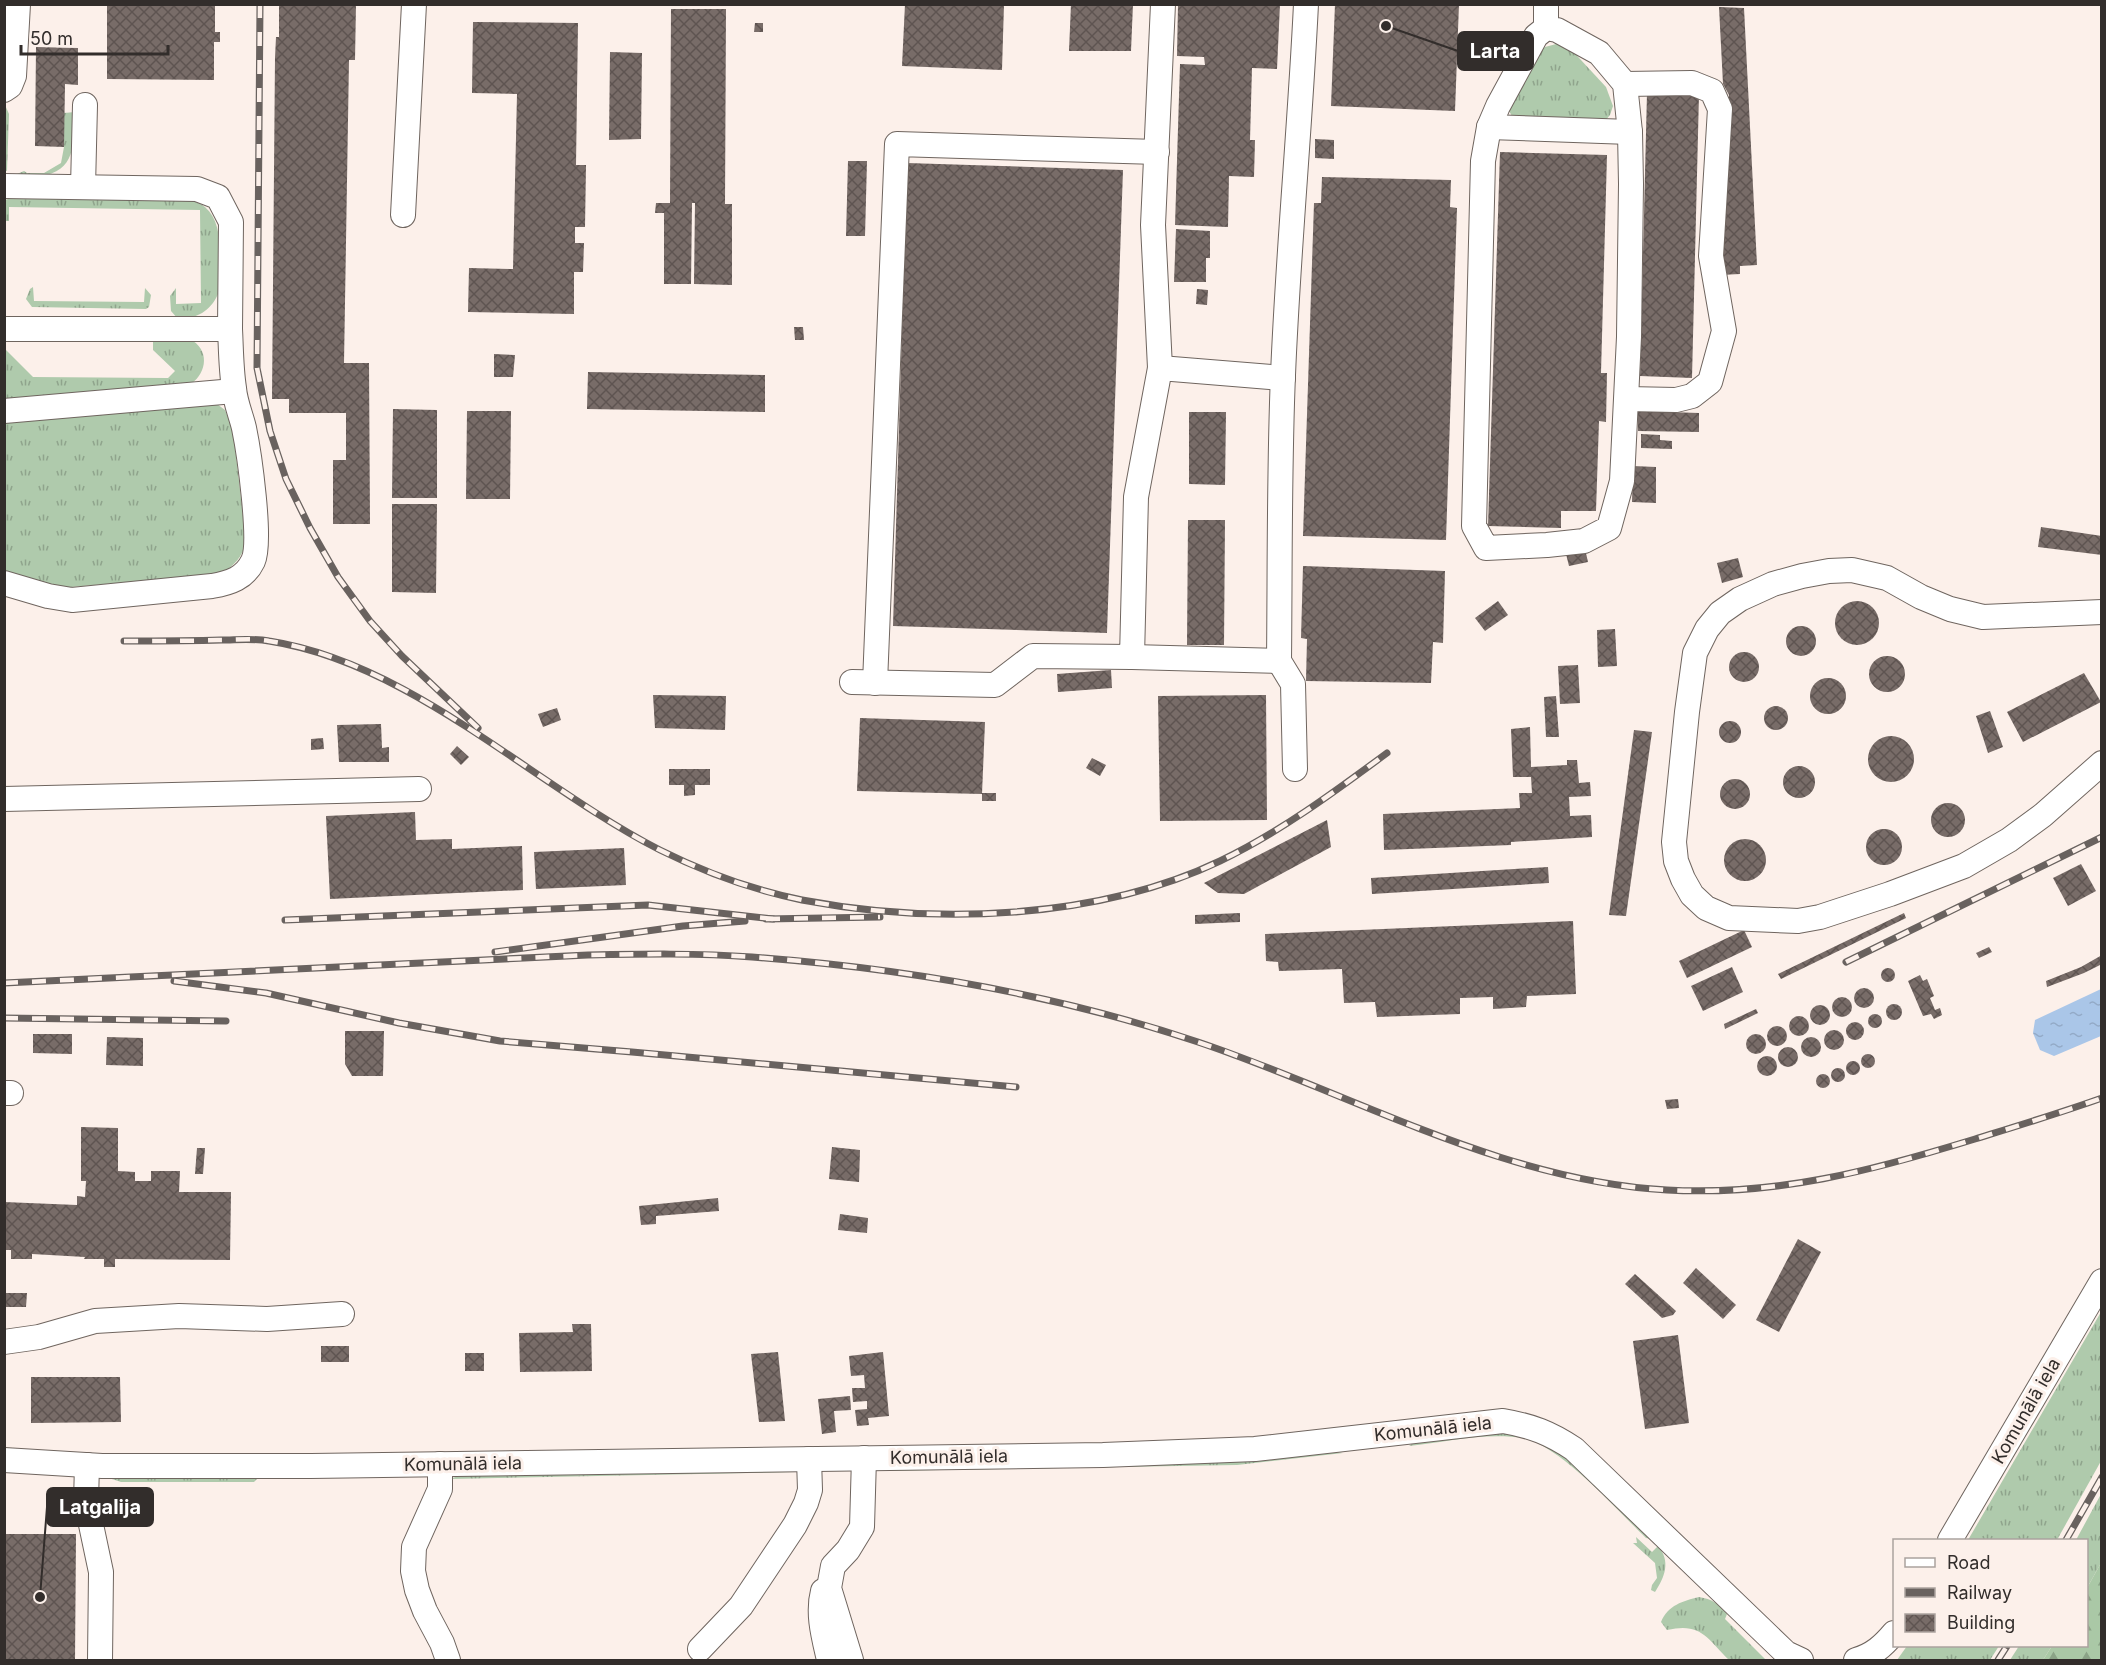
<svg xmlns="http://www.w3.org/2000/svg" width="2106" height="1665" viewBox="0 0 2106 1665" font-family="Inter,sans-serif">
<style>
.grass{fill:url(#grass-tufts)}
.forest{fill:url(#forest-firs)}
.water{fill:url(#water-ripples)}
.building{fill:url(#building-cross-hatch)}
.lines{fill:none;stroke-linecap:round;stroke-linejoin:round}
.minor-casing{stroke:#6f655f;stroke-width:26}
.minor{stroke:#fff;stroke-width:24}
.rail-casing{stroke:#69625f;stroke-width:7}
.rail{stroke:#fcf0ea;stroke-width:4.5;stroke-dasharray:14;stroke-linecap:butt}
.labels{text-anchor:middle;stroke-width:6;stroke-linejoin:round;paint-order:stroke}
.street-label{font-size:18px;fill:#322d2b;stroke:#fcf0ea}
.leader{fill:none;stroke:#322d2b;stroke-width:2}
.callout-dot{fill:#322d2b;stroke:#fcf0ea;stroke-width:2}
.callout{fill:#322d2b;stroke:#322d2b;stroke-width:2}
.callout-label{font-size:20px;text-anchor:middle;font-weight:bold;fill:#fff}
</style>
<defs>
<pattern id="grass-tufts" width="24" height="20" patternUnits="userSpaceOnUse" patternTransform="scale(1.5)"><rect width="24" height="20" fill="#afcaac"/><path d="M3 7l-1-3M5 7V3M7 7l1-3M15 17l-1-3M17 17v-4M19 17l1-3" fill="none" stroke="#8fa48c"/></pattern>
<pattern id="forest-firs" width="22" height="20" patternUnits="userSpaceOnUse" patternTransform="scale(1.5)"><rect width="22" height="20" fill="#aac8a6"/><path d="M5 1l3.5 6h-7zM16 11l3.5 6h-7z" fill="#8ba387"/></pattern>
<pattern id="water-ripples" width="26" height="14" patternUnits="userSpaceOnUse" patternTransform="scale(1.5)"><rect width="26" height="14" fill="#aac6e8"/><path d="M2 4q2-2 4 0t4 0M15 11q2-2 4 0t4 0" fill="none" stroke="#93aac7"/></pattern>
<pattern id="building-cross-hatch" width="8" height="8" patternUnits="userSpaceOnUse" patternTransform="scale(1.5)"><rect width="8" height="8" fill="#786c68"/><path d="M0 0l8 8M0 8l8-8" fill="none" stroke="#5e5451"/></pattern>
</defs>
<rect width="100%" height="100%" fill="#fcf0ea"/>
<!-- grass -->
<g class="grass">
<polygon points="1560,43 1568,46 1606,87 1613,106 1610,115 1605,121 1512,116 1509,111 1537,54 1545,47"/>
<polygon points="5,105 9,114 7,171 4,170"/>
<path d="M75 112C73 138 78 168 46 175 37 176 26 175 17 174L24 171 27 173H44L61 163 64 147V113Z"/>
<path d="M11 198 187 199C193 201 200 203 205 207 227 226 218 268 218 294 210 312 197 318 178 319L171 311 170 296 176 288V304L201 303 200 210 9 207V221H5V200Z"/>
<polygon points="33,287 34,301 144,302 145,288 151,295 149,307 146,309 32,307 26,299 30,289"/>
<path d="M159 339C168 339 184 336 193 341 211 353 205 376 189 385L5 401 4 348 33 377 168 378 175 371 153 350V341Z"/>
<path d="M217 404 225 410 233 430 246 541C243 557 234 566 220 574L60 588 5 572V416Z"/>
<polygon points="2101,1312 2101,1461 2057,1540 1968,1540"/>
<path d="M1489 1433 1520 1435 1558 1450 1651 1539 1646 1538C1617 1510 1561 1446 1523 1438 1486 1432 1445 1442 1409 1446L1413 1443Z"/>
<polygon points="1331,1451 1343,1453 1237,1465 879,1471 887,1468 1233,1462"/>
<polygon points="792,1470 795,1472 450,1479 461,1475"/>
<polygon points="258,1478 254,1482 121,1482 112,1479"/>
<polygon points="2101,1494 2101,1563 2087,1588 2086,1540 2076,1540"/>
<path d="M1636 1537 1652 1552 1658 1546C1671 1561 1665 1577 1655 1592L1651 1590 1652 1585 1657 1578 1655 1563 1633 1543H1637Z"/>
<path d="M1699 1597C1712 1599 1719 1604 1727 1614L1725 1619 1766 1660H1729C1707 1638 1701 1622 1667 1630L1661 1622C1668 1605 1683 1601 1699 1597Z"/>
<polygon points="1907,1646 1999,1646 1990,1660 1897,1660"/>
<polygon points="2019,1646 2052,1646 2043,1660 2010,1660"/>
</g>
<!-- forest -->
<polygon class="forest" points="2101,1563 2101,1660 2043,1660 2052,1646 2086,1646 2087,1588"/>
<!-- water -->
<polygon class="water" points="2101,989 2101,1036 2054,1056 2040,1050 2033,1033 2035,1020"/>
<!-- building -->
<g class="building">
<polygon points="107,4 215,4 215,32 220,32 220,42 214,42 214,80 107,79"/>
<polygon points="279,4 356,4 355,60 349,60 344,363 369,363 370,524 333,524 333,460 346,460 346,413 289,413 289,399 272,399 275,58 276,37 279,37"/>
<polygon points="905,4 1004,4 1002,70 902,66"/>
<polygon points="1071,4 1133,4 1131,51 1069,51"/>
<polygon points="1178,4 1280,4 1277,69 1252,68 1250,140 1255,140 1254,177 1229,176 1228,227 1175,225 1180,64 1205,65 1204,57 1177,56"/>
<polygon points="1335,4 1459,4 1455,111 1331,106"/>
<polygon points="1719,7 1744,8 1757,265 1740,266 1740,274 1720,275 1729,95 1723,84"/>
<polygon points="671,9 726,9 725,204 732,204 732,285 694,284 695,203 692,203 691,284 664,284 664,213 655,213 656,203 670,203"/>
<polygon points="473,22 578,23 576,165 586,165 585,227 575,227 575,243 584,243 583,272 574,272 574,314 468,312 469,268 513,269 517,94 472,93"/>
<polygon points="755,23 763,23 763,32 754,32"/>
<polygon points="36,47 78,48 78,85 65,84 64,147 35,146"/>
<polygon points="610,52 642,53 641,139 609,140"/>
<polygon points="1647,93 1699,94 1692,378 1640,376"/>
<polygon points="1315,139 1334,140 1334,159 1315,158"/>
<polygon points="1500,152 1607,155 1601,373 1607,373 1606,422 1599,421 1596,511 1561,511 1561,528 1488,526"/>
<polygon points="848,161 867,161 865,236 846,236"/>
<polygon points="907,163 1123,170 1107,633 893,626"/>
<polygon points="1322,177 1451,180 1450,207 1457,208 1446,540 1303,536 1314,203 1321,203"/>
<polygon points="1176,229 1210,231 1210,258 1206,258 1206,282 1174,282"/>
<polygon points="1197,289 1208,290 1207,305 1196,304"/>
<polygon points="794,327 803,327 804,340 795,340"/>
<polygon points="494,354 515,355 513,377 494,377"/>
<polygon points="588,372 765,375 765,412 587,409"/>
<polygon points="393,409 437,410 437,498 392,498"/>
<polygon points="467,411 511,411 510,499 466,499"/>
<polygon points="1638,411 1699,413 1699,432 1638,431"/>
<polygon points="1189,412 1226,412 1225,485 1189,484"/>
<polygon points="1641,434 1660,435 1660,440 1672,441 1672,449 1641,448"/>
<polygon points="1633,466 1656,467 1656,503 1632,502"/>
<polygon points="392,504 437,504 436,593 392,592"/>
<polygon points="1188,520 1225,520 1224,645 1187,645"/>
<polygon points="2041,527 2102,536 2102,555 2038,547"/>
<polygon points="1585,549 1588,562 1569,566 1566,554"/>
<polygon points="1738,558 1743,577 1722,583 1717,563"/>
<polygon points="1303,566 1445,571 1443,643 1433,642 1431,683 1306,681 1307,639 1301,638"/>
<polygon points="1498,601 1508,615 1485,631 1475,618"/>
<circle cx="1857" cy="623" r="22"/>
<circle cx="1801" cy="641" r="15"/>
<polygon points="1615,629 1617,666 1598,667 1597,630"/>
<circle cx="1744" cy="667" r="15"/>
<circle cx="1887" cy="674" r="18"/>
<polygon points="1578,665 1580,703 1560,704 1558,666"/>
<polygon points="1111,670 1112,688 1058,692 1057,674"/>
<polygon points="2084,673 2101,702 2023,742 2007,712"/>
<circle cx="1828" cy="696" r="18"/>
<polygon points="653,695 726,696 725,730 655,728"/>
<polygon points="1266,695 1267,820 1160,821 1158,696"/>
<polygon points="1556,696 1559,737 1546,737 1544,697"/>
<circle cx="1776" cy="718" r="12"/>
<polygon points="557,708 561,720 543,727 538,714"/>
<polygon points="1990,711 2003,747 1988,753 1976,716"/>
<polygon points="860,718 985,722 982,794 857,791"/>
<circle cx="1730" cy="732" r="11"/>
<polygon points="381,724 382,748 389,747 389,762 339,762 337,725"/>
<polygon points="1530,727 1531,767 1567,765 1567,760 1577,760 1579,783 1590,782 1591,796 1569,797 1570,816 1591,815 1592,837 1511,842 1511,845 1384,850 1383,814 1520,808 1519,793 1532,793 1531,777 1513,777 1511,729"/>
<polygon points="1634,730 1652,732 1626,916 1609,915"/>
<circle cx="1891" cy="759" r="23"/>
<polygon points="323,738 324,749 311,750 311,739"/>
<polygon points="457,746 469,757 461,765 450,754"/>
<polygon points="1092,758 1106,765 1100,776 1086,768"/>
<circle cx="1799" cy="782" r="16"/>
<polygon points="669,769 710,769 710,785 695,785 695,795 684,796 684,785 669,785"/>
<circle cx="1735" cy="794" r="15"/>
<rect x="982" y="793" width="14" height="8"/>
<circle cx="1948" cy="820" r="17"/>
<polygon points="415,812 416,840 452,839 452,849 522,846 523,890 330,899 326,816"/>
<polygon points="1327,820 1331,847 1244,894 1218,893 1204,883"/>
<circle cx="1884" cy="847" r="18"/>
<circle cx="1745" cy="860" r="21"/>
<polygon points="624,848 626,885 536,889 534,852"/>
<polygon points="2081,864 2096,891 2068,906 2053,878"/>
<polygon points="1548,867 1549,883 1372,894 1371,878"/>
<polygon points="1240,913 1240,922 1195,924 1195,915"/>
<polygon points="1904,913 1906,918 1781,979 1778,974"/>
<polygon points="1573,921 1576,994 1527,996 1526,1007 1493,1009 1493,997 1460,998 1460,1014 1377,1017 1375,1002 1344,1003 1342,969 1279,971 1278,962 1266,961 1265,934"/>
<polygon points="1744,930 1752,947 1687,978 1679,961"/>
<polygon points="1989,947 1992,952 1979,958 1976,953"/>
<polygon points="2102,955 2102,964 2084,973 2047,987 2046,981 2081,967"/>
<polygon points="1732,967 1743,992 1703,1011 1691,986"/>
<circle cx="1888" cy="975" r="7"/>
<polygon points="1920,975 1923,981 1927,979 1934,996 1930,998 1935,1010 1940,1008 1942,1015 1934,1019 1931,1014 1923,1016 1908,981"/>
<circle cx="1864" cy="998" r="10"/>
<circle cx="1842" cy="1007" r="10"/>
<circle cx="1894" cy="1012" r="8"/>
<circle cx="1820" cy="1015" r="10"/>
<polygon points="1756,1009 1758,1013 1725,1029 1724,1024"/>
<circle cx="1875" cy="1021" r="7"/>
<circle cx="1799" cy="1026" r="10"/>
<circle cx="1855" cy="1031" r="9"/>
<circle cx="1777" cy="1036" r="10"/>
<circle cx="1834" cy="1040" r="10"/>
<polygon points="345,1031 384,1031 383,1076 352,1076 345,1064"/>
<polygon points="33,1034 72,1034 72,1054 33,1053"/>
<circle cx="1756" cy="1044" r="10"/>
<polygon points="107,1037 143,1038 143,1066 106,1065"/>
<circle cx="1811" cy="1047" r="10"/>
<circle cx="1788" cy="1057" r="10"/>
<circle cx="1868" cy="1061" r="7"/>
<circle cx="1767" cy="1066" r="10"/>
<circle cx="1853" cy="1068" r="7"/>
<circle cx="1838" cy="1075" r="7"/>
<circle cx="1823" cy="1081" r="7"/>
<polygon points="1678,1099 1679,1108 1667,1109 1665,1100"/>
<polygon points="81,1127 118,1128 118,1171 135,1172 135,1181 151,1181 151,1171 180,1171 179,1192 231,1192 230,1260 115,1259 115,1267 104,1267 104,1259 84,1259 85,1257 32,1254 32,1259 11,1259 11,1250 4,1250 4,1202 77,1205 77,1196 85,1197 86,1181 81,1181"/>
<polygon points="832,1147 860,1150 859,1182 829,1179"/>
<polygon points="197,1148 205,1148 203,1174 195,1174"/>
<polygon points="718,1198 719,1211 656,1216 656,1224 641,1225 639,1206"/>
<polygon points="840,1214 868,1218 867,1233 838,1230"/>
<polygon points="1798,1239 1821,1252 1779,1332 1756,1320"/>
<polygon points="1696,1268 1736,1305 1723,1319 1683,1283"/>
<polygon points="1635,1274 1676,1311 1673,1315 1662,1318 1625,1284"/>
<polygon points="4,1293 27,1293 26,1307 4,1307"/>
<polygon points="572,1324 591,1324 592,1371 520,1372 519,1333 573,1332"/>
<polygon points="1678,1335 1689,1423 1645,1429 1633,1341"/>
<rect x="321" y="1346" width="28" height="16"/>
<polygon points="778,1352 785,1421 759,1422 751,1354"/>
<polygon points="883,1352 889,1416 868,1418 869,1425 857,1426 855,1410 867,1409 867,1401 853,1402 852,1388 865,1388 864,1375 851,1376 849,1356"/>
<rect x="465" y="1353" width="19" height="18"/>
<polygon points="31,1377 120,1377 121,1422 31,1423"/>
<polygon points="850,1396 851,1410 834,1411 836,1432 822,1434 818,1399"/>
<polygon points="4,1534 76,1534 75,1660 4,1660"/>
</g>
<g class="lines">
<!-- minor casing -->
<g class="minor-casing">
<g id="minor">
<polyline points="1546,28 1557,30 1599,53 1625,84 1630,132 1631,184 1629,337 1622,481 1609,528 1584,541 1547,545 1486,548 1474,526 1483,161 1489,127 1498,106 1536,36 1546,28 1546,4"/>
<polyline points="1625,84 1692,83 1712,91 1720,109 1711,256 1724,331 1710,382 1692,396 1676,400 1627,399"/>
<polyline points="4,90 10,86 14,76 18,4"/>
<polyline points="1489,127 1630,132"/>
<polyline points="4,186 197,189 218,197 231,222 230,329"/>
<polyline points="83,187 85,105"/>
<polyline points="403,215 414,4"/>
<path d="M4 329H230C231 348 231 369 234 388 235 402 241 415 244 428 249 452 262 542 253 561 245 578 230 583 212 586L72 600 48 596 4 583"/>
<polyline points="1160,368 1153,225 1163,4"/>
<polyline points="4,411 234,391"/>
<polyline points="2102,612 1983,617 1950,609 1921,597 1887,578 1852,570 1829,571 1802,576 1773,584 1740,599 1720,613 1707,629 1695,653 1687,712 1674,842 1676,861 1683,879 1692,895 1706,908 1729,918 1798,921 1820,917 1890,894 1964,866 2009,840 2043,815 2102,763"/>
<polyline points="1132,657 1279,661"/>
<polyline points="852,682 995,685 1033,656 1132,657 1136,497 1160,368 1283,378"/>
<polyline points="875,683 897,144 1157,152"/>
<path d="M1295 769 1293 684 1279 661C1280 566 1279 470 1283 375 1288 252 1300 128 1306 4"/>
<polyline points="4,799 419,789"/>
<polyline points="4,1093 11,1093"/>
<polyline points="4,1342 39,1337 95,1321 179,1316 267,1319 342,1314"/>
<path d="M4 1460 102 1466H311L1103 1455 1255 1449 1503 1421C1532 1426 1550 1433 1574 1449L1786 1653 1801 1660"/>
<polyline points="440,1464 440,1489 414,1547 413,1571 417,1590 425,1611 442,1643 448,1660"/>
<polyline points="87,1465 86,1501 101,1572 100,1660"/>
<polyline points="1950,1540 2102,1281"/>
<path d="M827 1589 823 1591C817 1614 824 1638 829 1660"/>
<polyline points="700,1649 741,1606 795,1525 806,1503 810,1490 809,1459"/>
<polyline points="851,1660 829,1588 833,1566 848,1550 862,1527 864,1458"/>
<path d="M1856 1660C1873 1655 1883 1646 1894 1633"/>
</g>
</g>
<!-- minor -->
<use href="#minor" class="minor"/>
<!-- rail casing -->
<g class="rail-casing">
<g id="rail">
<polyline points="260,4 257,368 270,431 286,479 310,528 338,577 370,621 402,656 478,728"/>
<path d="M124 641C157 641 189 641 221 640 236 640 253 638 269 641 412 663 533 785 660 850 704 872 753 890 802 900 934 925 1097 920 1220 861 1280 832 1333 793 1387 753"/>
<polyline points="766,919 880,917"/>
<polyline points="285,920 648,905 773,919"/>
<polyline points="495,952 683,926 745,921"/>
<polyline points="1846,962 2102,837"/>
<polyline points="174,981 266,993 399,1023 500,1041 632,1052 1016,1087"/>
<path d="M4 983 588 955C643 954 698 953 752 957 903 968 1055 994 1198 1042 1353 1094 1502 1181 1667 1190 1777 1196 1871 1171 1975 1139 2017 1126 2060 1113 2102 1098"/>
<polyline points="4,1018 226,1021"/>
<polyline points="2066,1540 2102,1477"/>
<polyline points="1998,1660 2007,1646"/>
</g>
</g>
<!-- rail -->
<use href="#rail" class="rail"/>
</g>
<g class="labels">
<!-- street labels -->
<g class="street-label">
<text transform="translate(2026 1411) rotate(-60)" y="6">Komunālā iela</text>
<text transform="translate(1433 1429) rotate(-6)" y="6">Komunālā iela</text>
<text transform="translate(949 1457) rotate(-1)" y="6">Komunālā iela</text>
<text transform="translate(463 1464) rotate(-1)" y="6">Komunālā iela</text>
</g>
</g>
<!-- callouts -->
<path class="leader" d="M1386 26L1458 51M40 1597L47 1507"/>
<g class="callout-dot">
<circle cx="1386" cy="26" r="6"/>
<circle cx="40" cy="1597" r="6"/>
</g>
<g class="callout">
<rect x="1458" y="32" width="75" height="38" rx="6"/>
<rect x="47" y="1488" width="106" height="38" rx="6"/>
</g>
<g class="callout-label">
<text x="1495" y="58">Larta</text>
<text x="100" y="1514">Latgalija</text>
</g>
<!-- border -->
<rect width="2106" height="1665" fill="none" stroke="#322d2b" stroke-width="12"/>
<!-- legend -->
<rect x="1893" y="1539" width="195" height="108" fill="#fcf0ea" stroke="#aba29e" stroke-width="1.5"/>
<rect x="1905" y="1558" width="30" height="9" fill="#ffffff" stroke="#aba29e" stroke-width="1.5"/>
<text x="1947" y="1569" font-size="18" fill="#322d2b">Road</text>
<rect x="1905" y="1588" width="30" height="9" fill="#69625f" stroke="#aba29e" stroke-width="1.5"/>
<text x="1947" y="1599" font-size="18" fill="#322d2b">Railway</text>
<rect x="1905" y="1614" width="30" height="18" fill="url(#building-cross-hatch)" stroke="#aba29e" stroke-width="1.5"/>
<text x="1947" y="1629" font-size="18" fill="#322d2b">Building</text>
<!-- scale -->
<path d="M21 45v9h147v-9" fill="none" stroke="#322d2b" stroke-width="3"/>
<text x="30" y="45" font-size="18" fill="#322d2b" stroke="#fcf0ea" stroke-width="4.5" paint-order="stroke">50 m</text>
</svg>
